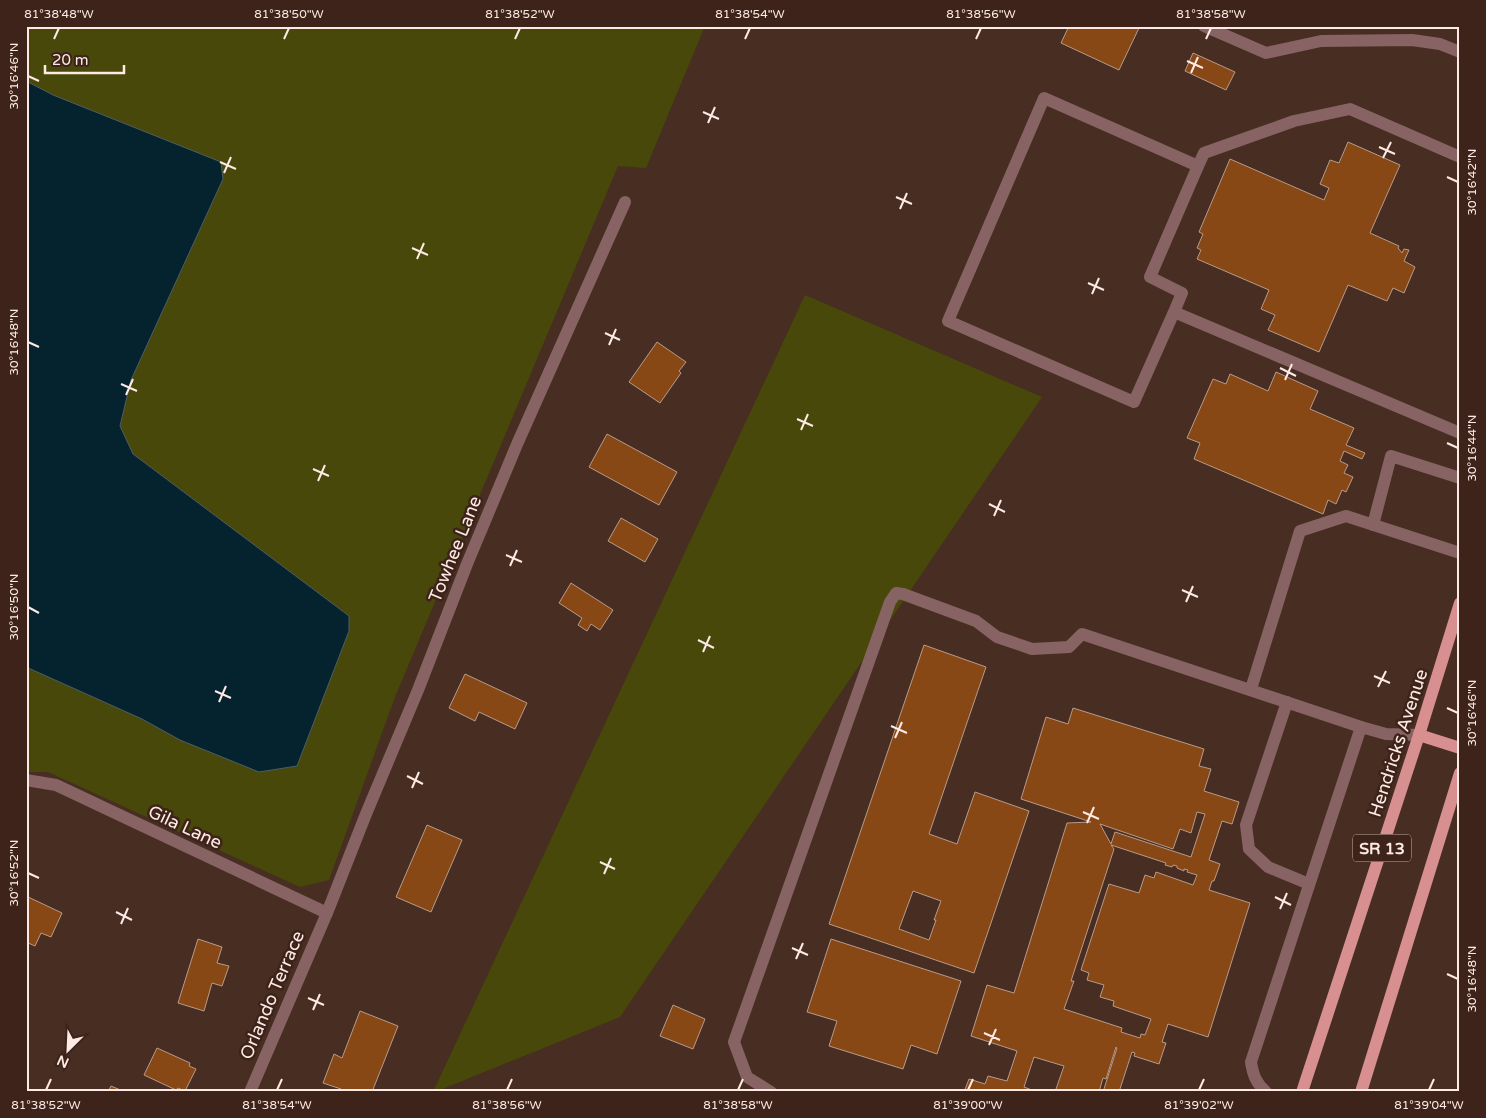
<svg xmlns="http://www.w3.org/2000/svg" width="1486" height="1118" viewBox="0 0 1486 1118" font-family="'Varela Round',sans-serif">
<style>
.green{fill:#474809}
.water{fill:#05222f;stroke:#4f5e65}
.building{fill:#874816;stroke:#b89b89;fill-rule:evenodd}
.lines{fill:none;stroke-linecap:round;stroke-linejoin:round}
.service{stroke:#876363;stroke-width:12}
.minor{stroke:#876363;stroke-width:12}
.primary{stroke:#d88f90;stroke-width:12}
.ticks{fill:none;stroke:#fdeae4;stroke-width:2}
.labels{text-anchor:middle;stroke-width:5;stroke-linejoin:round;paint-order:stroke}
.shield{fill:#3d231a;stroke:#c3aea7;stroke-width:1}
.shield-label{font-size:16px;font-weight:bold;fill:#fdeae4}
.street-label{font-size:18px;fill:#fdeae4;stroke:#3d231a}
.neatline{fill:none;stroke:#fdeae4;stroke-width:2}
.ticks-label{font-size:12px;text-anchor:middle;fill:#fdeae4}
</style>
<rect width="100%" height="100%" fill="#482d23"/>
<!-- green -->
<g class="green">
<polygon points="26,26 705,26 646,168 618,166 395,697 329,880 300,887 48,772 26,772 26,667 142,719 180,740 259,772 297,766 349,616 133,454 120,426 131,380 223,179 26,81"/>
<polygon points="805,295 1042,397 620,1017 435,1092 433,1092"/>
</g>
<!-- water -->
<polygon class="water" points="26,81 53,95 221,162 223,179 131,380 120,426 133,454 349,616 349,631 297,766 259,772 180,740 142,719 26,667"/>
<!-- building -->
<g class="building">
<polygon points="1069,26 1136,26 1139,28 1119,70 1061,43"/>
<polygon points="1193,53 1235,72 1226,90 1185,71"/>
<polygon points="1348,142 1400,165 1370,233 1399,246 1398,248 1402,253 1404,249 1409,250 1404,261 1415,267 1404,293 1393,288 1387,301 1348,285 1319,352 1268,330 1275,315 1261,309 1269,290 1197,259 1201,250 1197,248 1203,234 1199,232 1230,159 1324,200 1329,188 1320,184 1330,160 1339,163"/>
<polygon points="657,342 686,362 679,371 681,373 660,403 629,382"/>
<polygon points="1276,372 1318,391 1310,409 1354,428 1346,445 1365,453 1362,459 1344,451 1340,461 1348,465 1344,473 1353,477 1346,492 1342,490 1336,504 1328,500 1323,514 1194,459 1200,443 1187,438 1213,379 1226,384 1230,374 1268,391"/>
<polygon points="607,434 677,472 659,505 589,467"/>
<polygon points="621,518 658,539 645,562 608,541"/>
<polygon points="571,583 613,610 600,630 591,624 587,631 578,625 582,618 559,603"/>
<path d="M924 645 986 667 929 834 957 844 975 792 1029 811 974 973 829 924ZM913 891 941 901 934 920H936L929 940 899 929Z"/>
<polygon points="465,674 527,703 515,729 479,712 475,721 449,708"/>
<path d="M1073 708 1204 749 1199 766 1211 769 1204 791 1239 802 1232 824 1222 821 1209 860 1220 864 1214 881H1212L1209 890 1250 903 1208 1037 1168 1024 1162 1042 1166 1043 1159 1064 1134 1056 1135 1053 1132 1052 1119 1092H1103L1117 1048 1116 1047 1106 1079 1103 1078 1099 1092H1055L1064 1066 1034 1057 1024 1087 1037 1092H964L969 1079 985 1084 988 1076 1007 1081 1017 1051 971 1036 987 985 1014 993 1067 823 1091 822 1021 799 1046 717 1068 724ZM1197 812 1205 814 1191 857 1115 832 1111 844 1100 824 1173 849 1180 829 1191 833ZM1111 845 1166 863 1165 865 1172 867 1173 865 1177 866V868L1184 871V869L1188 870 1187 872 1197 875 1193 885 1156 872 1154 878 1145 875 1139 893 1109 884 1081 970 1089 973 1087 980 1104 985 1100 997 1114 1001 1113 1006 1151 1019 1145 1035 1141 1034 1140 1038 1121 1032 1122 1028 1064 1009 1074 981H1071L1114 849Z"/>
<polygon points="427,825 462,840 431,912 396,897"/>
<polygon points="26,896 62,913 51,937 41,933 35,946 26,942"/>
<polygon points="198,939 222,947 217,963 229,966 222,986 212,983 204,1011 178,1003"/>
<polygon points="831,939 961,981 937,1054 911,1045 903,1069 829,1046 837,1021 807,1012"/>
<polygon points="673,1005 705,1019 693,1049 660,1036"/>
<polygon points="360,1011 398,1026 372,1092 345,1092 341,1090 341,1089 323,1083 334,1054 342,1058"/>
<polygon points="157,1048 190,1063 189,1066 196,1069 185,1091 178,1088 176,1090 144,1075"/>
<polygon points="111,1086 125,1092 108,1092"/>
</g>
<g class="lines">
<!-- service -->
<g class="service">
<polyline points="1204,26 1266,53 1321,41 1412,40 1440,44 1460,52"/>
<polyline points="1198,166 1204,153 1294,121 1350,109 1460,157"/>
<polyline points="1174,312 1134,402 948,321 1044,98 1198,166 1150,277 1182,293 1174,312 1460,433"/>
<polyline points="1373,525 1391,456 1460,478"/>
<polyline points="1251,689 1300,531 1346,516 1460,553"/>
<polyline points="1287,702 1246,825 1249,849 1268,867 1309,884"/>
<polyline points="771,1092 747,1077 734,1042 890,602 896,593 903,594 976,621 997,637 1032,649 1069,647 1082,634 1361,727 1386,734 1419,735"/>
<path d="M1266 1092C1256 1083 1253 1075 1251 1062L1361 727"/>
</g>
<!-- minor -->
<g class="minor">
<polyline points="26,780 56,785 327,913"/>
<polyline points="250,1092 327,913 366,814 418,690 467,564 518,442 625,202"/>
</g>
<!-- primary -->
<g class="primary">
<polyline points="1419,735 1460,748"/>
<polyline points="1302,1092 1419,735 1460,603"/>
<polyline points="1361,1092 1460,773"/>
</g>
</g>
<!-- ticks -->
<path class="ticks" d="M54 39 59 28M284 39 289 28M515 39 520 28M745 39 750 28M976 39 981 28M1206 39 1211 28M1187 61 1203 68M1191 73 1198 57M28 76 39 81M703 112 719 119M708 123 715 107M1379 147 1395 154M1383 158 1391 142M220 162 236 169M224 173 231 157M1447 177 1458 182M896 197 912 204M900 209 907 193M412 248 428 255M417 259 424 243M1088 283 1104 290M1092 294 1099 278M605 333 620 340M28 342 39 347M609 345 616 329M1280 368 1296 376M1285 380 1292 364M121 384 137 391M126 395 133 379M797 419 813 426M801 430 808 414M1447 443 1458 448M313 469 329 476M318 481 325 465M989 504 1005 512M994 516 1001 500M506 555 522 562M510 566 517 550M1182 590 1198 597M1186 602 1193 586M28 607 39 613M698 640 714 648M703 652 710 636M1374 676 1390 683M1378 687 1386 671M215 691 231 698M219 702 226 686M1447 708 1458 713M891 726 907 733M895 738 902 722M407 776 423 784M412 788 419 772M1083 812 1099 819M1087 823 1094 807M600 862 615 869M28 873 39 878M604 874 611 858M1275 897 1291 905M1280 909 1287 893M116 912 132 920M121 924 128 908M792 948 808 955M796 959 803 943M1447 974 1458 979M308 998 324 1005M313 1010 320 994M984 1033 1000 1040M989 1045 996 1029M46 1090 51 1079M277 1090 282 1079M507 1090 512 1079M738 1090 743 1079M968 1090 973 1079M1199 1090 1204 1079M1429 1090 1434 1079"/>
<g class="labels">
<!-- shield labels -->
<rect class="shield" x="1353" y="834.5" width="58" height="27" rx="4"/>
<g class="shield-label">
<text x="1382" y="854">SR 13</text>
</g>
<!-- street labels -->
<g class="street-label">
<text transform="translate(455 549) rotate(-68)" y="6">Towhee Lane</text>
<text transform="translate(1398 743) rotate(-72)" y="6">Hendricks Avenue</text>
<text transform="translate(185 827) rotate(25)" y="6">Gila Lane</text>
<text transform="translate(272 995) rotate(-67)" y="6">Orlando Terrace</text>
</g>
</g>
<!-- border -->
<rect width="1486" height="1118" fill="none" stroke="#3d231a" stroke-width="55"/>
<!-- north arrow -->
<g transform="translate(68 1050) rotate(204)" stroke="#3d231a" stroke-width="4" paint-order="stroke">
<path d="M0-4L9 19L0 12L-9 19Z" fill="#fdeae4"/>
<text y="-8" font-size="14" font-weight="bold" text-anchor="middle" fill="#fdeae4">N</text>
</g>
<!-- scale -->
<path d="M45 65v8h79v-8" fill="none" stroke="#fdeae4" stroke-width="2.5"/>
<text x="52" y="65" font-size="15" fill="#fdeae4" stroke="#3d231a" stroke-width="4" paint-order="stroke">20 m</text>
<rect x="28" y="28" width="1430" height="1062" class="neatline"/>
<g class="ticks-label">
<text x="59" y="18">81°38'48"W</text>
<text x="289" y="18">81°38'50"W</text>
<text x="520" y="18">81°38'52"W</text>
<text x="750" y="18">81°38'54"W</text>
<text x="981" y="18">81°38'56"W</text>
<text x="1211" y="18">81°38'58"W</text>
<text transform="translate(14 76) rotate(-90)" y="4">30°16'46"N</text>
<text transform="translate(1472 182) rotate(-90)" y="4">30°16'42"N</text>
<text transform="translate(14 342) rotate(-90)" y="4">30°16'48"N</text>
<text transform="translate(1472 448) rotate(-90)" y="4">30°16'44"N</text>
<text transform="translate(14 607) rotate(-90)" y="4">30°16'50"N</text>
<text transform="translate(1472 713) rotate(-90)" y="4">30°16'46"N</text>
<text transform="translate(14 873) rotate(-90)" y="4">30°16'52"N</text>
<text transform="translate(1472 979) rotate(-90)" y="4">30°16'48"N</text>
<text x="46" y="1109">81°38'52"W</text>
<text x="277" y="1109">81°38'54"W</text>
<text x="507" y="1109">81°38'56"W</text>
<text x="738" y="1109">81°38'58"W</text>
<text x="968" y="1109">81°39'00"W</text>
<text x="1199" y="1109">81°39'02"W</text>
<text x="1429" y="1109">81°39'04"W</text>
</g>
</svg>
